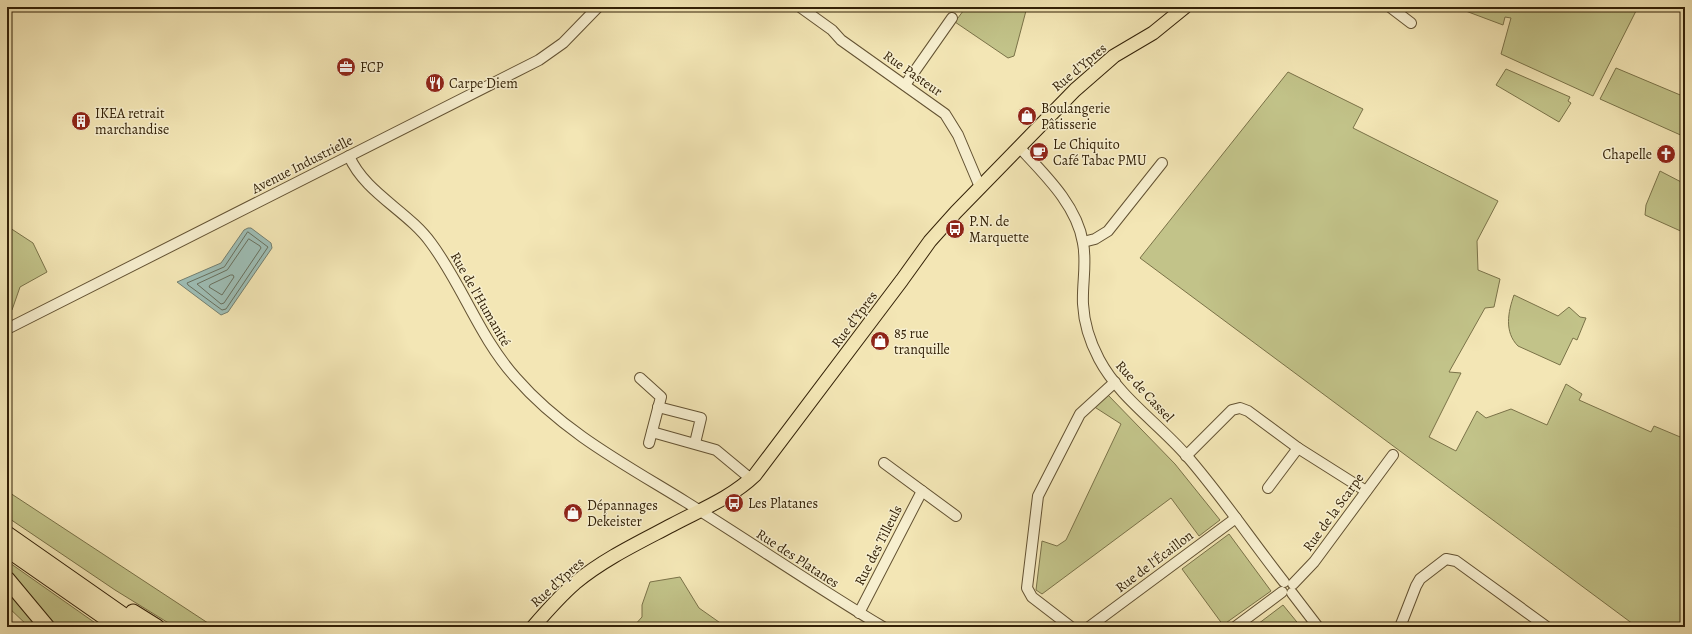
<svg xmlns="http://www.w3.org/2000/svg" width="1692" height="634" viewBox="0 0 1692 634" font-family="Alegreya,serif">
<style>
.green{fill:#c2c389;stroke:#7a7248}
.water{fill:#9ebeb6;stroke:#737f70}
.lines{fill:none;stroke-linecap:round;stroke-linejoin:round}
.shore{stroke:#68705e;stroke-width:1}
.minor-casing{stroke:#635232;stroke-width:12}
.major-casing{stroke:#332107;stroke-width:15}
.highway-casing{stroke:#332107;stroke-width:17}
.minor{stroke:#f7efcf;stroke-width:10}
.major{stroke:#f3e6b5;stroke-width:13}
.highway{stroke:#f3e6b5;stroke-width:15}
.labels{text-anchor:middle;stroke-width:3;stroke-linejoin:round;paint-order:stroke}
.poi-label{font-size:14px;fill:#332107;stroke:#f7efcf;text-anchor:start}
.street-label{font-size:14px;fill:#332107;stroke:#f7efcf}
</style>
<rect width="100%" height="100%" fill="#f3e6b5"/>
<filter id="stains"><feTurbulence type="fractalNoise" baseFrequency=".005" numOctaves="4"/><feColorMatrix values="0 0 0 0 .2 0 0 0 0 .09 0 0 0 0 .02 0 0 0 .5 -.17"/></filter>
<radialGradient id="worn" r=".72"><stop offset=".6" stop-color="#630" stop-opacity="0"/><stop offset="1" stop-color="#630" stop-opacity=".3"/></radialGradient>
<!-- green -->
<g class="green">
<polygon points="966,7 1027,7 1014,56 1008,58 955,22"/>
<polygon points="1455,7 1638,7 1593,96 1501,54 1511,18 1505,17 1503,25"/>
<polygon points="1616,68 1685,97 1685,137 1600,99"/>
<polygon points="1506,69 1570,97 1568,101 1571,103 1559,122 1496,85"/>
<polygon points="1288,72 1363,109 1353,128 1498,201 1477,241 1478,270 1500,279 1494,307 1485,308 1449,372 1461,373 1429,437 1456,451 1477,411 1486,418 1511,409 1547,425 1566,384 1582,394 1579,400 1651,432 1654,426 1685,439 1685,627 1637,627 1140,258"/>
<polygon points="1660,171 1685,184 1685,233 1645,215 1646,205"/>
<polygon points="7,226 33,243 47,272 20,287 12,310 7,312"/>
<path d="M1514 295 1558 316 1569 307 1580 317 1586 318 1577 340 1573 338 1560 365 1518 346C1504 332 1508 312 1514 295Z"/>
<polygon points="1107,394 1175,464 1220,520 1199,536 1171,498 1042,594 1036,590 1042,541 1057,546 1066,540 1121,424 1093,406"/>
<polygon points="7,491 214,627 175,627 115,590 7,517"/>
<polygon points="1229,534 1271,591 1223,625 1182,569"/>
<polygon points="7,561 101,627 54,627 7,570"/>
<polygon points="680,577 699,608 726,627 633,627 642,617 642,605 650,582"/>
<polygon points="7,590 38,627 29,627 7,606"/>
<polygon points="1283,605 1301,627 1254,627"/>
</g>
<!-- water -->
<polygon class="water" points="248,228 251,228 271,243 272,248 228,312 221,315 177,282 221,263 244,230"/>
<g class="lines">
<!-- shore -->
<g class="shore">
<polygon points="248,232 268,247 226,309 222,310 188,285 187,283 224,267"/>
<polygon points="249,239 260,246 261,248 224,303 221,304 197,284 227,270"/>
<polygon points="231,275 233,275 234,277 222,295 209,287 210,285"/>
</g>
<!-- minor casing -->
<g class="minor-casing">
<g id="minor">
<polyline points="800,7 832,30 841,40 945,114 958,135 980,187"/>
<polyline points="1390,7 1411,23"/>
<polyline points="905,85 952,18"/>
<path d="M1019 147C1044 174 1077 205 1083 243 1087 263 1082 284 1083 304 1084 323 1090 342 1099 359 1119 397 1158 423 1186 455 1221 495 1251 540 1284 582"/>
<path d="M349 156C365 193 408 211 431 243 463 286 479 337 516 378 563 432 626 465 686 502 752 543 816 587 883 627"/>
<polyline points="1083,242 1095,239 1108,231 1162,163"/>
<polyline points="7,329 539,60 563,43 598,7"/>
<polyline points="640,378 661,397 649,443"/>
<polyline points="658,407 701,418 695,443"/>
<polyline points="652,432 716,450 751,479"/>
<polyline points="1186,456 1232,410 1240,408 1248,411 1298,448 1366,491"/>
<polyline points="884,463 956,516"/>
<polyline points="1268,488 1298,448"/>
<polyline points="1293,584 1314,562 1393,455"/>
<polyline points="1292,593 1318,627"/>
<polyline points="859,613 922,491"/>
<polyline points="1071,627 1032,597 1027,588 1038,496 1080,414 1115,382"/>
<polyline points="1089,627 1236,518"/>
<polyline points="1235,627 1282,592"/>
<polyline points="1400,627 1416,586 1420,579 1446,559 1456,561 1547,627"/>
</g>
</g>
<!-- major casing -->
<g class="major-casing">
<path id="major" d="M533 627C546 612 560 596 575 583 604 559 638 543 672 525 700 510 731 498 755 475L902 280 930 241 956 212 1075 90 1114 56 1153 33 1185 7"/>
</g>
<!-- highway casing -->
<g class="highway-casing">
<g id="highway">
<polyline points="7,534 140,627"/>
<polyline points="7,549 119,627"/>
<polyline points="7,579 47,627"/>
<polyline points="133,612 157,627"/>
</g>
</g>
<!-- minor -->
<use href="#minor" class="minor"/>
<!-- major -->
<use href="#major" class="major"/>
<!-- highway -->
<use href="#highway" class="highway"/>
</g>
<!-- icons -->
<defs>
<g id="office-disc" transform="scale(1)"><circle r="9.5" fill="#8f2418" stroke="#f7efcf"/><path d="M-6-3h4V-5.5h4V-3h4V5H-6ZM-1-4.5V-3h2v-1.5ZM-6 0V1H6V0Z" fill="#fff"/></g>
<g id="restaurant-disc" transform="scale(1)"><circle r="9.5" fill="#8f2418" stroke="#f7efcf"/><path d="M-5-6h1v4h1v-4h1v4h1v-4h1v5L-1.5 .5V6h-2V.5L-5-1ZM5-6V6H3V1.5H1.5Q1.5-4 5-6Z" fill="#fff"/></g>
<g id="shop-disc" transform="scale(1)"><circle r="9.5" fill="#8f2418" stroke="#f7efcf"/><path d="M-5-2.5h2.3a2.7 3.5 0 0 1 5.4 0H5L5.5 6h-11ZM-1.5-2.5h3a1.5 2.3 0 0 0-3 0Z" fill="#fff"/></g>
<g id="building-disc" transform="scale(1)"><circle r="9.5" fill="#8f2418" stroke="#f7efcf"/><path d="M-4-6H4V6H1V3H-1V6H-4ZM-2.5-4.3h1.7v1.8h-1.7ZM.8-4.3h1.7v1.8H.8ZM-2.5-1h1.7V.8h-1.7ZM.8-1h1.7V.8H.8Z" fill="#fff"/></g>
<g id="cafe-disc" transform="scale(1)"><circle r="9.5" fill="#8f2418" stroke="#f7efcf"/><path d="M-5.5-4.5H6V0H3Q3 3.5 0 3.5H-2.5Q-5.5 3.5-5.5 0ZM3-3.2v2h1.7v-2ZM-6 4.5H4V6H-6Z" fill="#fff"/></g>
<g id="church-disc" transform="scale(1)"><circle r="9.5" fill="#8f2418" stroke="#f7efcf"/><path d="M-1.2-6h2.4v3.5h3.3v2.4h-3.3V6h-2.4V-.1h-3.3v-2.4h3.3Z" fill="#fff"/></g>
<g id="bus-disc" transform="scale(1)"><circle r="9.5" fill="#8f2418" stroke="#f7efcf"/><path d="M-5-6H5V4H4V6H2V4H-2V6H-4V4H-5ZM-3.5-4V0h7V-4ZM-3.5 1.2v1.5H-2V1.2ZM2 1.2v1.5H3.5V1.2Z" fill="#fff"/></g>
</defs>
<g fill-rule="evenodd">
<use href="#office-disc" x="346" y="67"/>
<use href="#restaurant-disc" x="435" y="83"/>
<use href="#shop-disc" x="1027" y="116"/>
<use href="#building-disc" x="81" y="121"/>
<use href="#cafe-disc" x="1039" y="152"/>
<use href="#church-disc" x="1666" y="154"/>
<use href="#bus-disc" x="955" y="229"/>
<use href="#shop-disc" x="880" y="341"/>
<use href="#bus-disc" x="734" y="503"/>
<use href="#shop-disc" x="573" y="513"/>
</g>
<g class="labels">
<!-- poi labels -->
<g class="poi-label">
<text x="360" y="72">FCP</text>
<text x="449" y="88">Carpe Diem</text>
<text x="1041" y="113">Boulangerie<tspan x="1041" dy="16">Pâtisserie</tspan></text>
<text x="95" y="118">IKEA retrait<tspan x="95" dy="16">marchandise</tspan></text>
<text x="1053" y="149">Le Chiquito<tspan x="1053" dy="16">Café Tabac PMU</tspan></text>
<text x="1652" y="159" text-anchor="end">Chapelle</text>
<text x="969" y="226">P.N. de<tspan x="969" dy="16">Marquette</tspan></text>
<text x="894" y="338">85 rue<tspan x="894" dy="16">tranquille</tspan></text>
<text x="748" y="508">Les Platanes</text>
<text x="587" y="510">Dépannages<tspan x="587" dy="16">Dekeister</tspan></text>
</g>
<!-- street labels -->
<g class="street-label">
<text transform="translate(1079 67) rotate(-40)" y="5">Rue d'Ypres</text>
<text transform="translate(913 73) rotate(35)" y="5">Rue Pasteur</text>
<text transform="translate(302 164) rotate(-27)" y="5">Avenue Industrielle</text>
<text transform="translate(481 299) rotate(60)" y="5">Rue de l'Humanité</text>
<text transform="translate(854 319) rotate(-53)" y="5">Rue d'Ypres</text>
<text transform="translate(1145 391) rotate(47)" y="5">Rue de Cassel</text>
<text transform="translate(1333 512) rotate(-54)" y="5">Rue de la Scarpe</text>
<text transform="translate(878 545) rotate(-63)" y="5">Rue des Tilleuls</text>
<text transform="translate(798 558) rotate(33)" y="5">Rue des Platanes</text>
<text transform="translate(1154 561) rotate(-37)" y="5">Rue de l'Écaillon</text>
<text transform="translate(557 582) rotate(-42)" y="5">Rue d'Ypres</text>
</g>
</g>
<!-- margin -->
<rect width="1692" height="634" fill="none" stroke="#f3e6b5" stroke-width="24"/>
<rect x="8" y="8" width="1676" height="618" fill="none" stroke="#332107" stroke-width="2"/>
<rect x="12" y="12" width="1668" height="610" fill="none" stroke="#332107"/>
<rect width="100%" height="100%" filter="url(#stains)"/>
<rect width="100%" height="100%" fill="url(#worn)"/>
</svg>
